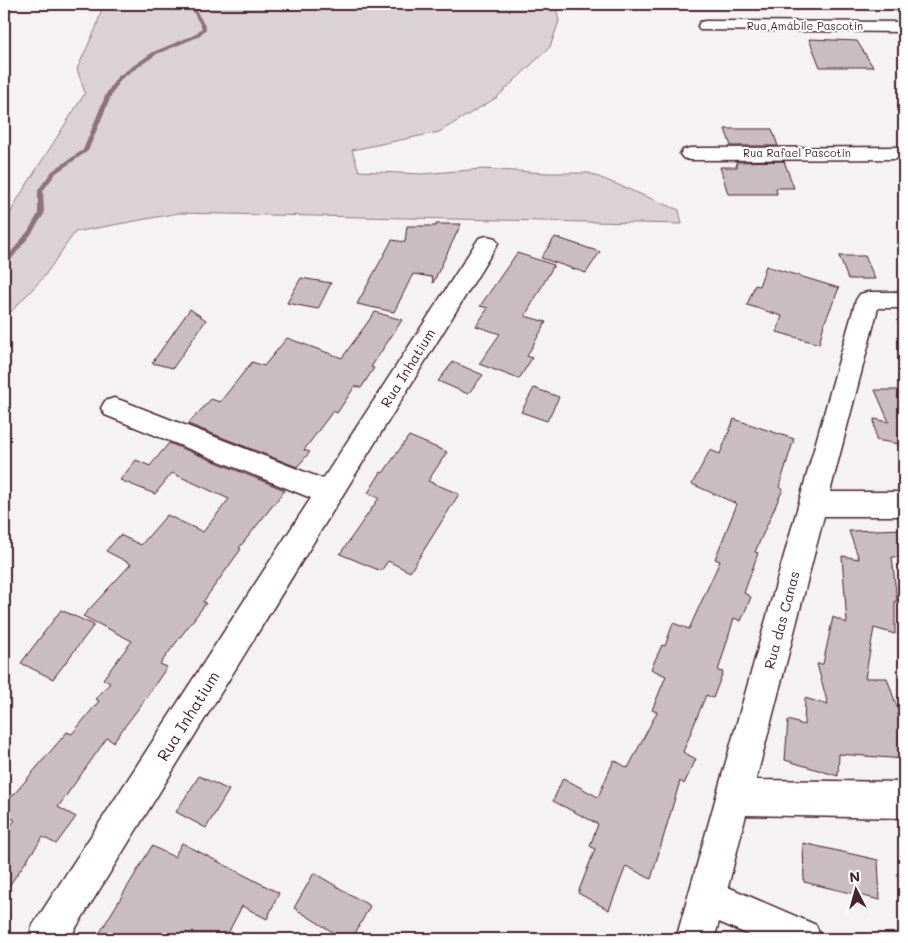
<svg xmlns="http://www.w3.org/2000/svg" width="908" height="943" viewBox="0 0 908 943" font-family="Mali,sans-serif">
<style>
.green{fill:#dbd2d5;stroke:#927880}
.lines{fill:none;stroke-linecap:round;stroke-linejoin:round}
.stream{fill:#8d727a;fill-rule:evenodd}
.building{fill:#cabdc1;stroke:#4a1f2b}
.minor-casing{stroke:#4a1f2b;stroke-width:3}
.minor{fill:#fff;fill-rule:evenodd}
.labels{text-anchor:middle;stroke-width:4;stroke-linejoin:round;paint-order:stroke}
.far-street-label{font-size:11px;fill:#4a1f2b;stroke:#fff}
.street-label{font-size:14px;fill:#4a1f2b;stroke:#fff}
.near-street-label{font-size:16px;fill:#4a1f2b;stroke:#fff}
</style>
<rect width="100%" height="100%" fill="#f4f2f2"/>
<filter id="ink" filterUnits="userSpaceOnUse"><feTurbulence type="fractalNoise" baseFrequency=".02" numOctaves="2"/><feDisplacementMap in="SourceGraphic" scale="10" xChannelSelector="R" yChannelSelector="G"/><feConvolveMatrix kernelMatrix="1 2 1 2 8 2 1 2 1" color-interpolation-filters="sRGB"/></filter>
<g filter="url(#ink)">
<!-- green -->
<polygon class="green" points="103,4 555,4 559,21 550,47 496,98 439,132 352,150 359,171 421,174 482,169 547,173 589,173 679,210 682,224 179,213 75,232 43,278 4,319 4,226 17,200 85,93 77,69 96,28"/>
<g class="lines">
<!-- stream -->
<polygon class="stream" points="191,4 195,4 196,10 206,28 206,29 198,37 157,54 121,79 112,94 88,151 56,173 43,191 44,214 32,233 6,266 4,267 4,261 28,231 38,214 38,190 52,171 83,150 106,94 117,77 153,52 194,35 202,28 192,10"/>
</g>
<!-- building -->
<g class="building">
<polygon points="809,39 857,41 873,67 820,67"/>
<polygon points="725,129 772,129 778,146 731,146"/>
<polygon points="784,161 794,188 776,188 777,194 728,194 720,167 737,167 736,162"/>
<polygon points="436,224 461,224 433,283 432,277 413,274 394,312 357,304 392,240 405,242 407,226 436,226"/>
<polygon points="555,237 600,252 586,273 541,258"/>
<polygon points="517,253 554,265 525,316 546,322 527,356 532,358 519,379 479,364 500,334 476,326 488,308 480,306"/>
<polygon points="839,256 865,256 875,279 848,279"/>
<polygon points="766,266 839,288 824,324 819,344 777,332 782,316 747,305 755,285 759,286"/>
<polygon points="301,278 331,283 318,309 287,303"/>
<polygon points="190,309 206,320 173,368 152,363"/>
<polygon points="375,312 402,320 371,367 374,368 361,388 355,386 337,413 333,411 304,450 310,452 297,467 188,424 211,399 220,402 252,362 264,366 287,338 342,358"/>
<polygon points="453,362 483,375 468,394 438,381"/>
<polygon points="534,388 559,397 547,421 521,412"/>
<polygon points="875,390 904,390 904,455 899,444 876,440 874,419 889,422"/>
<polygon points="734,419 794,439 779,487 783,489 755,552 758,553 744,593 751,597 741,621 734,618 718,671 723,672 713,698 706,695 683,752 696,759 684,784 680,781 651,879 626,866 609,910 578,893 595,849 590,846 598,824 553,801 563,778 598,797 614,760 628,768 657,712 652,710 666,676 651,669 662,645 665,646 673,623 689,629 720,561 715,559 737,504 692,484 710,450 720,454"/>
<polygon points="409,436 447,452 428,481 459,494 410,572 388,561 381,571 340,554 379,498 368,493 381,472 383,473"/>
<polygon points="169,443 285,490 239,548 241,549 203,602 206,603 160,664 167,667 141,705 113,742 107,738 58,807 76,817 56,844 43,837 4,893 4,836 15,820 4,814 4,806 67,732 72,734 99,701 96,699 110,683 103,679 132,641 83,616 131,564 106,551 120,535 141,545 167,515 203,532 229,499 172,473 155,494 120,480 136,460 150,466"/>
<polygon points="904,529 904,557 892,557 897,601 895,601 895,634 874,628 865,678 887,678 899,713 904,713 904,759 839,754 838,776 785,760 788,720 804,725 805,698 828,705 817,664 823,664 833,617 847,623 842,556 859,559 849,531"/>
<polygon points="61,610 94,625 53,679 21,663"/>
<polygon points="199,776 229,790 206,828 176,812"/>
<polygon points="182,843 279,893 267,919 242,906 225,939 96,939 152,846 174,857"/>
<polygon points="803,843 878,860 880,900 804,882"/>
<polygon points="314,873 370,906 352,939 344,939 294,908"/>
</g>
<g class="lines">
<!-- minor casing -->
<g class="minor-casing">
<g id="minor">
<polygon points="706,21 904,22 904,32 700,30 698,26 700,22"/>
<polygon points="904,147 904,159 690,160 683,158 680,154 683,150 690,148"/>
<polygon points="487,236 495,238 498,243 69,939 28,939 33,925 311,498 105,415 101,408 105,401 114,398 123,401 323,479 479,238"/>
<polygon points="868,292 904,292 904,308 878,308 830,492 904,492 904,516 824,516 756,780 904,782 904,818 746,815 728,887 816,925 821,939 758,939 719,922 714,939 676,939 856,300 860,294"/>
</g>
</g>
<!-- minor -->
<use href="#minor" class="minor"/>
</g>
</g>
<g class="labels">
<!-- far-street labels -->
<g class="far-street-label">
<text x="805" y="30">Rua Amábile Pascotin</text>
<text x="797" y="157">Rua Rafael Pascotin</text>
</g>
<!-- street labels -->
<g class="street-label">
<text transform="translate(408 368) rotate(-58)" y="5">Rua Inhatium</text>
<text transform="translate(782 620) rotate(-75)" y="5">Rua das Canas</text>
</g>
<!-- near-street labels -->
<g class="near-street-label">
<text transform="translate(188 716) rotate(-58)" y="6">Rua Inhatium</text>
</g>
</g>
<!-- margin -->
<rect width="908" height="943" fill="none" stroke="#fff" stroke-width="20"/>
<rect x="10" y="10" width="888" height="923" fill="none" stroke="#4a1f2b" stroke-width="2" filter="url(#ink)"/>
<!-- north arrow -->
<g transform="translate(856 890) rotate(354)" stroke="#ffffff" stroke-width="4" paint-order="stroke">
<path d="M0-4L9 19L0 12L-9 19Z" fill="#4a1f2b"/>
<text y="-8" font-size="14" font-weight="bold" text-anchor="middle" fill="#4a1f2b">N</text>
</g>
</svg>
